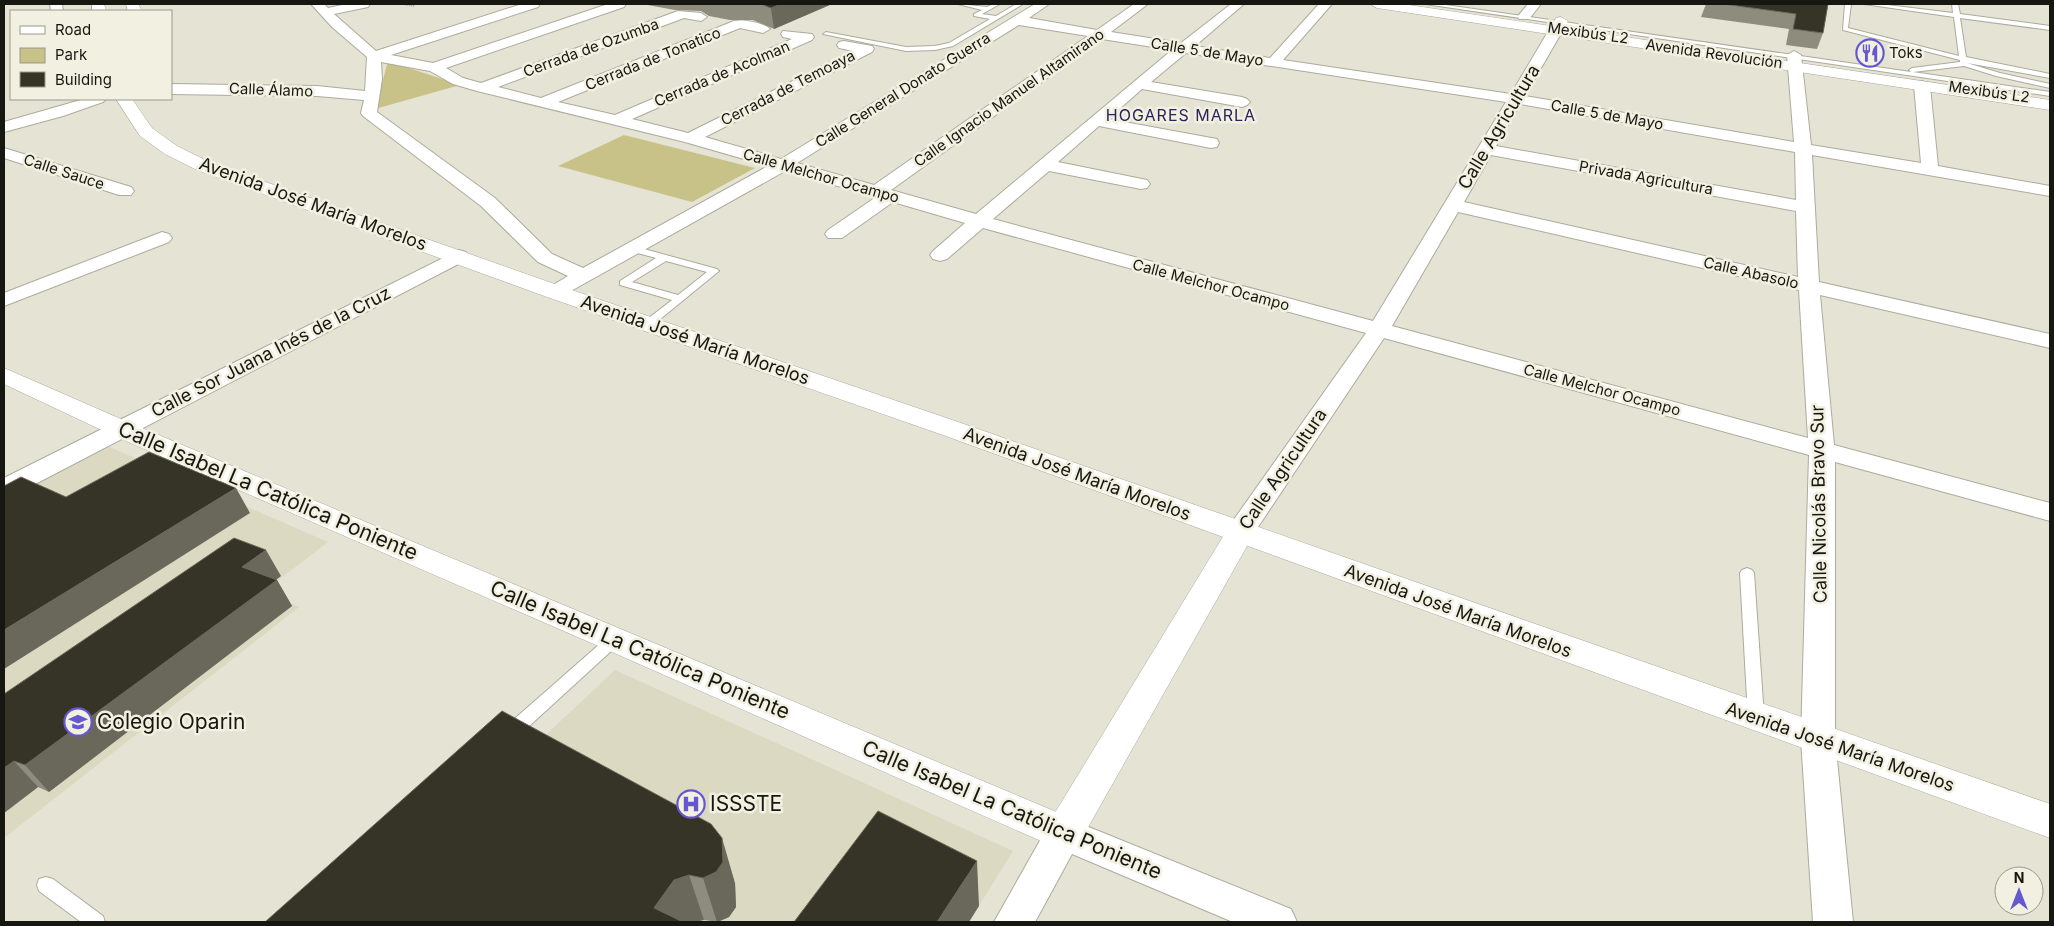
<svg xmlns="http://www.w3.org/2000/svg" width="2054" height="926" viewBox="0 0 2054 926" font-family="Inter,sans-serif">
<style>
.built{fill:#dbd9c1}
.green{fill:#c8c288}
.lines{fill:none;stroke-linecap:round;stroke-linejoin:round}
.service-casing{stroke:#adab9c;stroke-width:2}
.minor-casing{stroke:#adab9c;stroke-width:2}
.tertiary-casing{stroke:#adab9c;stroke-width:1}
.secondary-casing{stroke:#adab9c;stroke-width:1}
.primary-casing{stroke:#adab9c;stroke-width:1}
.path{stroke:#a6a598;stroke-width:2;stroke-dasharray:1 1;stroke-linecap:butt}
.service{fill:#fff;fill-rule:evenodd}
.minor{fill:#fff;fill-rule:evenodd}
.tertiary{fill:#fff;fill-rule:evenodd}
.secondary{fill:#fff;fill-rule:evenodd}
.primary{fill:#fff;fill-rule:evenodd}
.wall{fill:#8e8c7d}
.shaded-wall{fill:#6a685b}
.building{fill:#363427;stroke:#6a685b}
.labels{text-anchor:middle;stroke-width:5;stroke-linejoin:round;paint-order:stroke}
.far-street-label{font-size:15px;fill:#171711;stroke:#f2f0e0}
.far-poi-label{font-size:15px;fill:#171711;stroke:#f2f0e0;text-anchor:start}
.far-neighbourhood-label{font-size:16px;letter-spacing:1px;fill:#29245e;stroke:#f2f0e0}
.street-label{font-size:18px;fill:#171711;stroke:#f2f0e0}
.near-street-label{font-size:21px;fill:#171711;stroke:#f2f0e0}
.near-poi-label{font-size:21px;fill:#171711;stroke:#f2f0e0;text-anchor:start}
</style>
<rect width="100%" height="100%" fill="#e5e3d3"/>
<!-- built -->
<g class="built">
<polygon points="105,445 328,542 263,592 299,607 4,838 4,497"/>
<polygon points="615,670 807,757 1013,851 969,922 346,922"/>
</g>
<!-- green -->
<g class="green">
<polygon points="388,61 460,85 375,109"/>
<polygon points="624,135 755,168 692,202 558,166"/>
</g>
<g class="lines">
<!-- service casing -->
<g class="service-casing">
<g id="service">
<polygon points="958,4 987,7 993,4 1000,4 982,14 996,16 1016,4 1023,4 953,46 935,50 906,51 823,34 826,32 906,47 935,46 949,43 990,19 974,16 974,14 982,10"/>
<polygon points="1425,4 1439,4 1911,72 1909,70 1912,68 1960,62 1960,60 1843,30 1845,4 1851,4 1848,28 1959,56 1954,17 1864,4 1879,4 1953,13 1952,4 1958,4 1960,14 2050,26 2050,30 1960,18 1966,57 2050,74 2050,78 1967,63 2000,73 2050,84 2050,88 1996,76 1964,66 1913,72 2050,92 2050,96"/>
<path d="M633 246 717 269 719 271 653 325H645V321L672 300 620 285V281L656 258 630 251 628 249ZM666 261 707 272 678 295 632 282Z"/>
<polygon points="1747,568 1752,570 1754,573 1764,717 1762,722 1756,723 1750,722 1748,717 1740,573 1742,570"/>
<polygon points="615,633 620,635 622,639 620,643 515,739 509,741 503,739 501,734 503,729 610,635"/>
<polygon points="46,877 53,879 103,916 105,922 81,922 39,891 37,885 39,879"/>
</g>
</g>
<!-- minor casing -->
<g class="minor-casing">
<g id="minor">
<polygon points="50,4 62,4 63,11 51,11"/>
<path d="M311 4H324L328 8 347 4H370L368 7 334 14 376 51 522 4H540L538 7 391 55 433 63 608 4H626L624 7 446 68 463 78 481 83 678 11 701 13 707 17 701 21 684 18 498 87 541 98 734 21C743 19 764 23 770 29L763 33 740 28 558 102 615 115 792 39 783 37 781 34 783 31 812 34 814 37 812 40 632 119 688 133 853 51 839 48 837 45 839 42 844 41 872 46 874 49 872 52 705 137 781 159 1035 4H1049L1029 18 1097 30 1134 4H1148L1111 32 1181 43 1231 4H1244L1195 46 1270 58 1319 4H1332L1283 60 1511 94 1549 30 1556 26 1563 30 1525 96 1794 142 1787 55 1794 51 1801 55 1811 145 1921 163 1914 86 1922 81 1927 83 1930 86 1938 166 2050 186V196L1812 155 1819 282 2050 334V348L1820 295 1834 445 2050 503V521L1835 462V739L1853 922H1813L1801 739 1809 455 1384 338 1250 539 1240 541 1230 539 1226 532 1230 525 1366 333 983 228 947 259 940 261 933 259 930 255 933 251 965 223 893 202 842 238H828L825 234 828 230 876 197 785 171 562 296 555 298 548 296 544 292 548 288 568 276 538 262 481 206 363 116 361 113 364 100 317 96 171 94V84L317 86 365 91 367 57 332 27ZM1019 25 1088 36 874 185 797 163ZM1102 39 1172 50 976 214 891 190ZM1186 53 1506 102 1373 321 993 219 1049 171 1141 189 1147 188 1150 184 1147 180 1058 162 1099 126 1211 148 1217 147 1219 143 1217 139 1108 119 1142 89 1242 107 1247 105 1250 102 1247 99 1242 97 1151 82ZM381 62 430 71 453 84 477 91 685 142 768 166 583 268 552 254 495 198 377 112 382 79ZM1520 104 1795 152 1796 200 1496 146ZM1491 155 1796 211 1798 277 1464 202ZM1458 212 1799 290 1808 438 1392 326Z"/>
<polygon points="1528,4 1541,4 1529,19 1519,19 1518,16"/>
<polygon points="84,99 106,99 103,102 63,116 4,132 4,122"/>
<polygon points="4,148 131,187 134,191 131,195 119,195 4,158"/>
<polygon points="162,232 169,234 172,238 169,242 4,306 4,293"/>
<polygon points="459,250 466,252 469,256 466,260 14,495 4,497 4,478"/>
<polygon points="1064,817 1291,909 1297,922 1233,922 1072,854 1035,922 994,922 1051,821"/>
</g>
</g>
<!-- tertiary casing -->
<g class="tertiary-casing">
<g id="tertiary">
<polygon points="1561,17 1568,21 1561,33 1556,34 1551,33 1549,30 1556,18"/>
<polygon points="1240,522 1250,525 1255,532 1078,845 1064,850 1050,845 1044,833 1050,821 1230,525"/>
</g>
</g>
<!-- secondary casing -->
<g class="secondary-casing">
<g id="secondary">
<polygon points="92,4 104,4 106,11 92,11"/>
<polygon points="126,4 138,4 142,11 128,11"/>
<polygon points="116,99 132,99 152,128 177,146 209,162 563,287 961,423 2050,804 2050,838 943,435 547,297 197,170 165,154 140,136"/>
<polygon points="4,368 130,423 1078,821 1084,833 1078,845 1064,850 1050,845 603,648 112,435 4,384"/>
</g>
</g>
<!-- primary casing -->
<g class="primary-casing">
<polygon id="primary" points="1370,4 1402,4 2050,100 2050,110 1377,8"/>
</g>
<!-- path -->
<polyline class="path" points="403,4 415,6"/>
<!-- service -->
<use href="#service" class="service"/>
<!-- minor -->
<use href="#minor" class="minor"/>
<!-- tertiary -->
<use href="#tertiary" class="tertiary"/>
<!-- secondary -->
<use href="#secondary" class="secondary"/>
<!-- primary -->
<use href="#primary" class="primary"/>
</g>
<!-- wall -->
<g class="wall">
<polygon points="642,4 832,4 774,29 753,20 730,20 709,16 701,11 675,10"/>
<polygon points="1706,4 1828,4 1823,33 1817,49 1786,45 1789,29 1701,17"/>
<polygon points="281,576 276,580 277,580 292,606 49,792 38,787 4,813 4,694"/>
<polygon points="502,711 735,883 736,907 729,917 718,922 704,920"/>
</g>
<!-- shaded-wall -->
<g class="shaded-wall">
<polygon points="781,4 832,4 774,29 771,8"/>
<polygon points="236,488 250,513 4,669 4,630"/>
<polygon points="266,550 281,576 257,593 242,567"/>
<polygon points="277,580 292,606 49,792 25,765"/>
<polygon points="14,761 38,787 4,813 4,768"/>
<polygon points="722,838 735,883 736,907 729,917 717,922 703,878"/>
<polygon points="977,861 979,906 969,922 937,922"/>
<polygon points="689,875 704,920 696,922 660,922 654,908 674,880"/>
</g>
<!-- building -->
<g class="building">
<polygon points="761,4 781,4 771,8"/>
<polygon points="1723,4 1828,4 1823,33 1793,29 1796,14"/>
<polygon points="149,452 236,488 4,630 4,486 21,477 66,497"/>
<polygon points="234,538 266,550 242,567 277,580 25,765 14,761 4,768 4,694"/>
<polygon points="502,711 711,824 722,838 723,862 716,872 703,878 689,875 674,880 654,908 683,922 265,922"/>
<polygon points="878,811 977,861 937,922 794,922"/>
</g>
<!-- icons -->
<defs>
<g id="restaurant-ring" transform="scale(1.4375)"><circle r="9.5" fill="#f2f0e0" stroke="#6457d0" stroke-width="1.5"/><path d="M-5-6h1v4h1v-4h1v4h1v-4h1v5L-1.5 .5V6h-2V.5L-5-1ZM5-6V6H3V1.5H1.5Q1.5-4 5-6Z" fill="#6457d0"/></g>
<g id="school-ring" transform="scale(1.4375)"><circle r="9.5" fill="#f2f0e0" stroke="#6457d0" stroke-width="1.5"/><path d="M0-5L7-2L0 1L-7-2ZM-4 1L0 2.5L4 1V4Q0 6-4 4Z" fill="#6457d0"/></g>
<g id="hospital-ring" transform="scale(1.4375)"><circle r="9.5" fill="#f2f0e0" stroke="#6457d0" stroke-width="1.5"/><path d="M-5-5h3v3.5h4V-5h3V5h-3V1.5h-4V5h-3Z" fill="#6457d0"/></g>
</defs>
<g fill-rule="evenodd">
<use href="#restaurant-ring" x="1870" y="53"/>
<use href="#school-ring" x="78" y="722"/>
<use href="#hospital-ring" x="691" y="804"/>
</g>
<g class="labels">
<!-- far-street labels -->
<g class="far-street-label">
<text transform="translate(1588 33) rotate(8)" y="5">Mexibús L2</text>
<text transform="translate(591 48) rotate(-20)" y="5">Cerrada de Ozumba</text>
<text transform="translate(1207 52) rotate(9)" y="5">Calle 5 de Mayo</text>
<text transform="translate(1714 54) rotate(8)" y="5">Avenida Revolución</text>
<text transform="translate(653 59) rotate(-22)" y="5">Cerrada de Tonatico</text>
<text transform="translate(722 74) rotate(-23)" y="5">Cerrada de Acolman</text>
<text transform="translate(788 88) rotate(-27)" y="5">Cerrada de Temoaya</text>
<text transform="translate(271 90) rotate(2)" y="5">Calle Álamo</text>
<text transform="translate(903 90) rotate(-32)" y="5">Calle General Donato Guerra</text>
<text transform="translate(1989 92) rotate(8)" y="5">Mexibús L2</text>
<text transform="translate(1009 98) rotate(-35)" y="5">Calle Ignacio Manuel Altamirano</text>
<text transform="translate(1607 115) rotate(10)" y="5">Calle 5 de Mayo</text>
<text transform="translate(64 172) rotate(18)" y="5">Calle Sauce</text>
<text transform="translate(821 176) rotate(16)" y="5">Calle Melchor Ocampo</text>
<text transform="translate(1646 178) rotate(10)" y="5">Privada Agricultura</text>
<text transform="translate(1751 273) rotate(13)" y="5">Calle Abasolo</text>
<text transform="translate(1211 285) rotate(15)" y="5">Calle Melchor Ocampo</text>
<text transform="translate(1602 390) rotate(15)" y="5">Calle Melchor Ocampo</text>
</g>
<!-- far-poi labels -->
<g class="far-poi-label">
<text x="1889" y="58">Toks</text>
</g>
<!-- far-neighbourhood labels -->
<g class="far-neighbourhood-label">
<text x="1181" y="121">HOGARES MARLA</text>
</g>
<!-- street labels -->
<g class="street-label">
<text transform="translate(1499 127) rotate(-59)" y="6">Calle Agricultura</text>
<text transform="translate(313 204) rotate(20)" y="6">Avenida José María Morelos</text>
<text transform="translate(695 340) rotate(19)" y="6">Avenida José María Morelos</text>
<text transform="translate(271 352) rotate(-27)" y="6">Calle Sor Juana Inés de la Cruz</text>
<text transform="translate(1283 469) rotate(-56)" y="6">Calle Agricultura</text>
<text transform="translate(1077 474) rotate(20)" y="6">Avenida José María Morelos</text>
<text transform="translate(1819 504) rotate(-91)" y="6">Calle Nicolás Bravo Sur</text>
<text transform="translate(1458 611) rotate(20)" y="6">Avenida José María Morelos</text>
<text transform="translate(1840 747) rotate(19)" y="6">Avenida José María Morelos</text>
</g>
<!-- near-street labels -->
<g class="near-street-label">
<text transform="translate(268 491) rotate(23)" y="7">Calle Isabel La Católica Poniente</text>
<text transform="translate(640 650) rotate(23)" y="7">Calle Isabel La Católica Poniente</text>
<text transform="translate(1012 810) rotate(23)" y="7">Calle Isabel La Católica Poniente</text>
</g>
<!-- near-poi labels -->
<g class="near-poi-label">
<text x="97" y="729">Colegio Oparin</text>
<text x="710" y="811">ISSSTE</text>
</g>
</g>
<!-- border -->
<rect width="2054" height="926" fill="none" stroke="#171711" stroke-width="10"/>
<!-- legend -->
<rect x="10" y="10" width="162" height="90" fill="#f2f0e0" stroke="#9a998d"/>
<rect x="20" y="26" width="25" height="8" fill="#ffffff" stroke="#9a998d"/>
<text x="55" y="35" font-size="15" fill="#171711">Road</text>
<rect x="20" y="48" width="25" height="15" fill="#c8c288" stroke="#9a998d"/>
<text x="55" y="60" font-size="15" fill="#171711">Park</text>
<rect x="20" y="72" width="25" height="15" fill="#363427" stroke="#9a998d"/>
<text x="55" y="85" font-size="15" fill="#171711">Building</text>
<!-- north arrow -->
<g transform="translate(2019 891)"><circle r="24" fill="#f2f0e0" stroke="#9a998d"/>
<path d="M0-4L9 19L0 12L-9 19Z" fill="#6457d0"/>
<text y="-8" font-size="14" font-weight="bold" text-anchor="middle" fill="#171711">N</text>
</g>
</svg>
